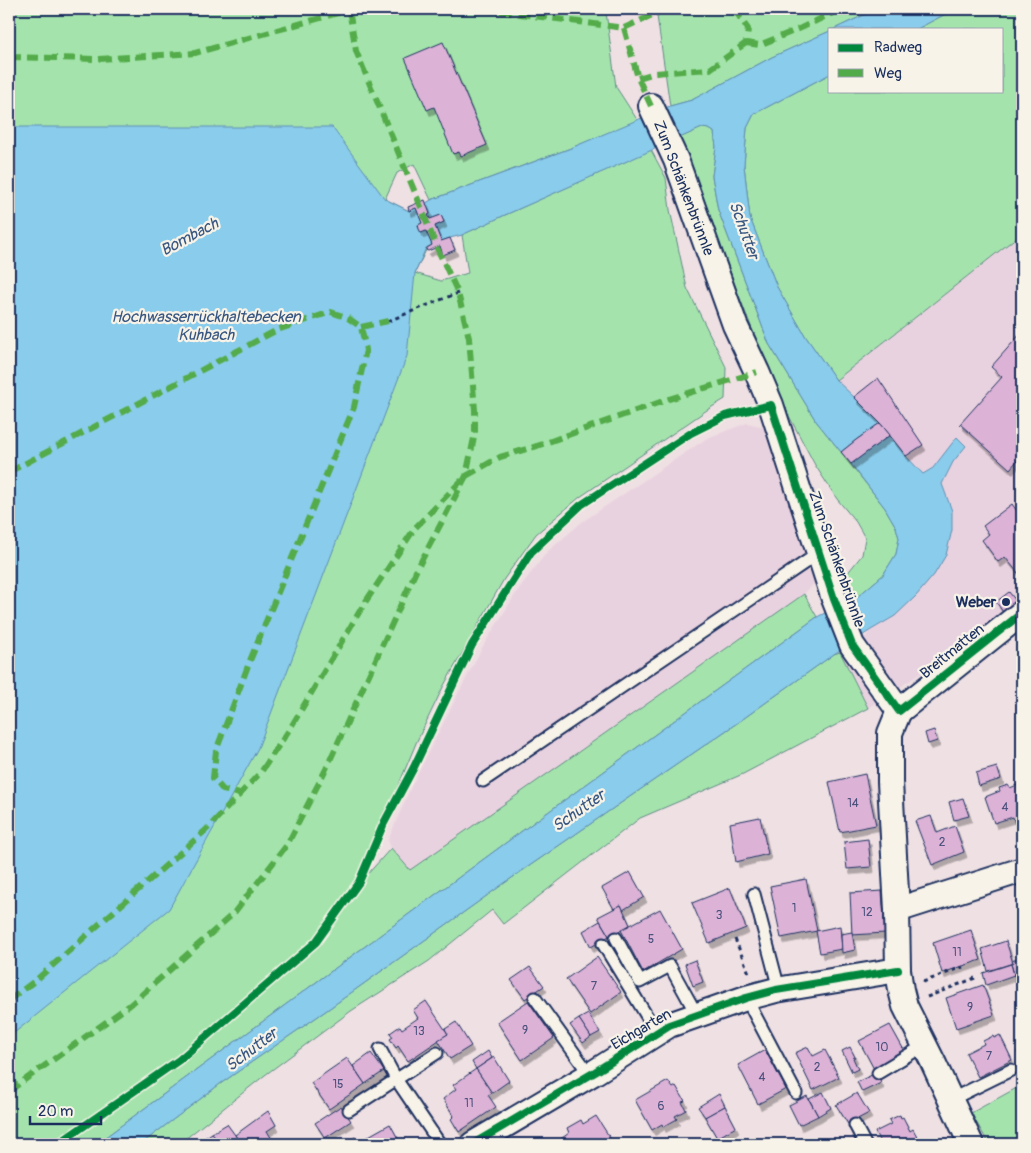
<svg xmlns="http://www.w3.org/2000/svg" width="1031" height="1153" viewBox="0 0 1031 1153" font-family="Pangolin,sans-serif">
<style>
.built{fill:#e9d2df}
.green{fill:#a4e4ac;stroke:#608a85}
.water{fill:#8acceb;stroke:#5e8db3}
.building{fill:#dcb2d7;stroke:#1b2f5e;filter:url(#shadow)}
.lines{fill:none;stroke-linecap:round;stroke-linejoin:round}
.service-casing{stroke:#1b2f5e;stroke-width:15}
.minor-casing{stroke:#1b2f5e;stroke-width:28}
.path{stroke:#1b2f5e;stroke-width:3;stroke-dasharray:4 4;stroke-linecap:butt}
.service{stroke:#f7f3e8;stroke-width:11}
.minor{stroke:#f7f3e8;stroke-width:24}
.quiet{stroke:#52ab49;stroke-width:6;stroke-dasharray:12 6;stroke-linecap:butt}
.cycleway-casing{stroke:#f7f3e8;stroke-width:11}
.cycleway{stroke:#00873e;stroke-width:8}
.poi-dot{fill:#1b2f5e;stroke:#f7f3e8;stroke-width:2}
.labels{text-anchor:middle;stroke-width:4.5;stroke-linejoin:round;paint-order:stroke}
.number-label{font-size:12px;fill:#4b507c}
.street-label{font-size:15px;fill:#1b2f5e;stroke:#f7f3e8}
.poi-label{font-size:15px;font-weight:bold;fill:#1b2f5e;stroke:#f7f3e8;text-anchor:end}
.water-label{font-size:16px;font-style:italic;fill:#375681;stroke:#f7f3e8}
</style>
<defs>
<filter id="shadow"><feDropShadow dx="3" dy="5.5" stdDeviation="0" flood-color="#0004"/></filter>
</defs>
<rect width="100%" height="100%" fill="#efe0e3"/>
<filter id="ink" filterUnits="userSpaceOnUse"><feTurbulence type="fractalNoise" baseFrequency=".02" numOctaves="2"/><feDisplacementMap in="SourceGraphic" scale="10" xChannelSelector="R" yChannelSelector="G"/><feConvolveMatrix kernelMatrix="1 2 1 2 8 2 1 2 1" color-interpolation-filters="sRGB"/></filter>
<g filter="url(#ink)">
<!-- built -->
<g class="built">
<polygon points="1022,233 1022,606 1013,613 868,708 840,652 865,637 871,630 895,616 952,511 942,484 953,462 966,446 957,438 933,468 923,474 906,456 880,423 854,397 836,380"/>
<polygon points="747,423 765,427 804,536 816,582 804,594 410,871 391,848 388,840 411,787 458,694 483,646 520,587 547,552 582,522 707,438"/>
</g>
<!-- green -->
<g class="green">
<polygon points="9,9 625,9 606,12 616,87 638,121 571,148 431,200 414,164 397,173 385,199 409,211 426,250 415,273 441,281 468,273 462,235 505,215 651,150 666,178 670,210 687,288 726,367 725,399 707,410 580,497 536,534 504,579 443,687 416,743 395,794 359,874 366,876 391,848 410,870 804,594 817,617 526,828 96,1144 9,1144"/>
<polygon points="656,9 877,9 834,29 830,29 830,31 772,57 692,100 670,106"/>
<polygon points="955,9 1022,9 1022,233 836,380 806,337 777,287 750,218 744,165 747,128 754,114 830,74 830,91 1002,91 1002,29 917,29"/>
<polygon points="702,128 709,129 714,132 716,147 712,176 718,210 769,344 816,421 841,452 885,508 896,527 899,538 896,554 883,575 857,597 851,601 842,580 862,555 865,538 856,522 837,499 815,465 780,399 737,291 688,155 679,138"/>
<polygon points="840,652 868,708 743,774 640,818 503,924 492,910 429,961 351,1011 265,1075 179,1144 141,1144 220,1084 327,1010 506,882 740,721 834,654"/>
<polygon points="1022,1085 1022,1144 989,1144 971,1113"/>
</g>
<!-- water -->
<g class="water">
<polygon points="877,9 955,9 917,29 834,29"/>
<polygon points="830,31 830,74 754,114 747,128 744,165 750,218 777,287 806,337 836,380 854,397 880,423 856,440 841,452 816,421 769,344 718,210 712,176 716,147 714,132 709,129 702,128 505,215 462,235 450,238 441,241 435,226 444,222 441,215 430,219 428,215 430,214 426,203 431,200 571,148 670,106 692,100 772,57"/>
<polygon points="9,127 332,127 385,199 409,211 416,208 422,223 418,225 421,233 426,231 432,245 426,248 415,273 407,356 258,748 169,909 9,1037"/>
<polygon points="890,435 906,456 923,474 933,468 957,437 966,446 953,462 942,484 952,511 952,530 946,555 934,575 916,596 895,616 871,630 834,654 740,721 506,882 327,1010 220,1084 141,1144 96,1144 526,828 817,617 857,597 883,575 896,554 899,538 896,527 885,508 851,464"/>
</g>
<!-- building -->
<g class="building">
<polygon points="443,42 487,145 461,156 459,152 453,154 434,107 427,110 405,58"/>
<polygon points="425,200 430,214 428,215 430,219 441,215 444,222 435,226 441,241 450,238 455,250 443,255 440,246 428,251 426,250 427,248 432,245 426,231 421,233 419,229 418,225 422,223 416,208 409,211 408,207"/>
<polygon points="1022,332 1022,455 1010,469 960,424 1002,377 991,367"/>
<polygon points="878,378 923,445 906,456 880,423 854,397"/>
<polygon points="880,423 890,435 851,464 841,452 856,440"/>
<polygon points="1012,504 1022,518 1022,570 1018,573 1005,557 998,562 982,540 989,534 983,526"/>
<polygon points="1009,592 1017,602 1003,612 996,602"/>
<polygon points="934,730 937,741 928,744 925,733"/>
<polygon points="997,767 1001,779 979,786 976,773"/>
<polygon points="865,774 876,825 840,832 829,782"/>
<polygon points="1022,783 1022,839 1020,839 1013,817 994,823 985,797 1000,791 999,788 1008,785 1010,788"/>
<polygon points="963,798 969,816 954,820 949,802"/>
<polygon points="931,816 937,833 955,826 964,852 932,865 915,821"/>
<polygon points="760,817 768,854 736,862 730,823"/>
<polygon points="868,839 871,867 847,869 844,842"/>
<polygon points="630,872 644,897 623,910 621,905 614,909 602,888"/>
<polygon points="806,879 817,931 781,938 770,886"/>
<polygon points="730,888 746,928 709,943 692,903"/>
<polygon points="882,891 885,933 852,935 850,893"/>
<polygon points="621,905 630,925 609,936 598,917"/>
<polygon points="660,909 682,949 643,972 621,930"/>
<polygon points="600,921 609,936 591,947 583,931"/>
<polygon points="840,926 842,949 820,953 816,931"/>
<polygon points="971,930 981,960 942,973 933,943"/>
<polygon points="852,932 855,950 842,953 841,934"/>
<polygon points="1006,941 1013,963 988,971 982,949"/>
<polygon points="597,957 621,992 590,1014 566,979"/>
<polygon points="1022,957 1022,982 1017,983 1011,964 1013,963 1012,961"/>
<polygon points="695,960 703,982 693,986 685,964"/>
<polygon points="1011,964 1014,975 986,985 983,973"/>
<polygon points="530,967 544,986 525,999 511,980"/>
<polygon points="983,985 994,1015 956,1028 946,998"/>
<polygon points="426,1001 448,1034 408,1061 398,1046 396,1048 390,1039 393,1037 390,1033 400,1026 402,1029 418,1018 413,1010"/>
<polygon points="528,1001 554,1038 522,1060 497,1022"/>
<polygon points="588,1014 600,1032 591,1037 579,1019"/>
<polygon points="579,1019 591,1037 583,1043 570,1025"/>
<polygon points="456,1022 471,1046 450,1059 438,1040 448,1034 445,1029"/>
<polygon points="890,1025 905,1052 874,1069 859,1041"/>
<polygon points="1000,1035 1012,1060 978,1077 966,1053 984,1044 983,1041 993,1036 994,1038"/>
<polygon points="808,1047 813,1056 825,1050 839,1077 813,1090 795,1053"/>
<polygon points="850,1047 855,1057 853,1058 858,1069 852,1072 842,1051"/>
<polygon points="1022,1048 1022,1063 1017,1051"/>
<polygon points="765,1050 786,1089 758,1104 738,1065"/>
<polygon points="488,1051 492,1058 476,1069 472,1062"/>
<polygon points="371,1053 384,1071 365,1084 353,1066"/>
<polygon points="494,1057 509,1081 492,1093 476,1069"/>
<polygon points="347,1058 365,1084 329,1109 311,1083"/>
<polygon points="476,1069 492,1093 488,1095 496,1107 459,1132 451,1119 454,1116 443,1099 456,1089 453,1085"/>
<polygon points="876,1073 881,1083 862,1092 857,1082"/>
<polygon points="668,1081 673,1088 676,1086 685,1101 682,1102 686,1110 675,1116 677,1119 663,1127 662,1124 652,1130 635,1100"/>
<polygon points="823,1092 831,1108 818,1116 809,1099"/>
<polygon points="857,1093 869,1113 848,1124 836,1105"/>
<polygon points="719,1094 725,1106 705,1117 698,1107"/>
<polygon points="807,1096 818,1116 799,1125 789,1105"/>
<polygon points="341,1106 351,1121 325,1138 315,1123"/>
<polygon points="725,1106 736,1127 717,1138 705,1117"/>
<polygon points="268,1111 276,1125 267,1131 275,1144 240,1144 235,1135"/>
<polygon points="900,1115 901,1118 903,1117 910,1131 913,1129 921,1144 881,1144 875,1132 891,1124 889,1120"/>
<polygon points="596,1116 614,1144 560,1144 558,1141 569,1133 567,1128 581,1120 583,1124"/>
<polygon points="227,1124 235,1135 240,1144 219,1144 212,1133"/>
<polygon points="390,1124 401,1144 359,1144 358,1142"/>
<polygon points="212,1133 219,1144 207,1144 203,1139"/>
<polygon points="355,1137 359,1144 349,1144 347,1142"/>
</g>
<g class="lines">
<!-- service casing -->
<g class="service-casing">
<g id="service">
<polyline points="483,781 819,553"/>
<polyline points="754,894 779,989"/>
<polyline points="616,938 640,982 670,966 697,1015"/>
<polyline points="603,944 657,1033"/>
<polyline points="535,998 590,1075"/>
<polyline points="746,998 796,1093"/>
<polyline points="380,1049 396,1079 440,1144"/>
<polyline points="878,1073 925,1045"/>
<polyline points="950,1100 1011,1070"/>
<polyline points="349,1110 437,1053"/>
<polyline points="855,1125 865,1144"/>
</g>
</g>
<!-- minor casing -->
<g class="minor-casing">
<g id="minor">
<polyline points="651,106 676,160 735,325 757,372 771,405 834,599 852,645 899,711"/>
<polyline points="899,711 890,733 890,782 897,910 898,970 901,990 905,1006 933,1062 971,1144"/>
<polyline points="899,711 1022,613"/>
<polyline points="897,910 1022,870"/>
<polyline points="473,1144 595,1072 669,1025 746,998 776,990 898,970"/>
</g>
</g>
<!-- path -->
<g class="path">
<polyline points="388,321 458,293"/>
<polyline points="735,939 749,973"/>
<polyline points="923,982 963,967"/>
<polyline points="927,997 975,978"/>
</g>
<!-- service -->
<use href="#service" class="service"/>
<!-- minor -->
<use href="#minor" class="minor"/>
<!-- quiet -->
<g class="quiet">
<polyline points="482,9 624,28"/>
<polyline points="624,28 638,78 651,106"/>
<polyline points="624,28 666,9"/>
<polyline points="746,43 759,45 801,28 841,9"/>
<polyline points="9,57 98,59 195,53 349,10 362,9"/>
<polyline points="638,78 655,73 710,69 746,43 748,29 734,9"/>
<polyline points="361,327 388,321"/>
<polyline points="9,472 277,330 331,312 348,318 361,327 366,350 354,407 249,663 216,751 213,778 223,790 240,794"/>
<polyline points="9,1000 36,980 206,830 261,772 291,727 364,604 415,528 466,476 500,457 537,446 666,400 757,372"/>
<polyline points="9,1091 130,1005 233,914 287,845 326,769 416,571 466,476 475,433 475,410 469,338 458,293 437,248 419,202 356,51 349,10"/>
</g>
<!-- cycleway casing -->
<g class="cycleway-casing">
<g id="cycleway">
<polyline points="58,1144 179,1060 316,942 359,882 384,823 414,767 472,645 531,552 581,505 691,433 725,416 771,405 834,599 852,645 899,711 1022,613"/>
<polyline points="473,1144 595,1072 669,1025 746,998 776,990 898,970"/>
</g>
</g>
<!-- cycleway -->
<use href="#cycleway" class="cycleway"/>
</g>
</g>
<!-- markers -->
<circle class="poi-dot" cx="1006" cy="602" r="5"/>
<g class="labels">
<!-- number labels -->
<g class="number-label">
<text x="853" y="807">14</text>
<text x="1005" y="811">4</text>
<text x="942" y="846">2</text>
<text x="794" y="912">1</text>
<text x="867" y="916">12</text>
<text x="719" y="919">3</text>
<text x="651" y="943">5</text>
<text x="957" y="956">11</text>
<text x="594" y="990">7</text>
<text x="970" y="1011">9</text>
<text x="525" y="1034">9</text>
<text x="419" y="1035">13</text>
<text x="882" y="1051">10</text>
<text x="989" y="1060">7</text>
<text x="817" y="1071">2</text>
<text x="762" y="1081">4</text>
<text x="338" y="1088">15</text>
<text x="469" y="1107">11</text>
<text x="661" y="1110">6</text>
</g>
<!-- street labels -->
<g class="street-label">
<text transform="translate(684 188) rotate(69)" y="5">Zum Schänkenbrünnle</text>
<text transform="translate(837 559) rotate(71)" y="5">Zum Schänkenbrünnle</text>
<text transform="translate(952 651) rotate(-39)" y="5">Breitmatten</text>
<text transform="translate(641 1029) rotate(-30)" y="5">Eichgarten</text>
</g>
<!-- poi labels -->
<g class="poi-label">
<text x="996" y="607">Weber</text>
</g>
<!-- water labels -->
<g class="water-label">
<text transform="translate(745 230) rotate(70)" y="6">Schutter</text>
<text transform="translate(189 236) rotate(-28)" y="6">Bombach</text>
<text x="206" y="322">Hochwasserrückhaltebecken<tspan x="206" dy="18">Kuhbach</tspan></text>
<text transform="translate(578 810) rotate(-35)" y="6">Schutter</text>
<text transform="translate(251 1049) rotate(-37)" y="6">Schutter</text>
</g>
</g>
<!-- margin -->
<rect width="1031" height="1153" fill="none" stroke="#f7f3e8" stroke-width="30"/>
<rect x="15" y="15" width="1001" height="1123" fill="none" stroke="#1b2f5e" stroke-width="2" filter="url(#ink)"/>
<!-- legend -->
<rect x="828" y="28" width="175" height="65" fill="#f7f3e8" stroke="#9fa5b1"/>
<rect x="838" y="44" width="25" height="8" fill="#00873e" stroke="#9fa5b1"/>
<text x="874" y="52" font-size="15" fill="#1b2f5e">Radweg</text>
<rect x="838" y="69" width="25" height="8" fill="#52ab49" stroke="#9fa5b1"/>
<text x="874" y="78" font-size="15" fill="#1b2f5e">Weg</text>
<!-- scale -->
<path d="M30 1116v8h71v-8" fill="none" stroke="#1b2f5e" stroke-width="2.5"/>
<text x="38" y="1116" font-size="15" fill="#1b2f5e" stroke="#f7f3e8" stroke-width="4" paint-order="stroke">20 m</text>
</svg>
